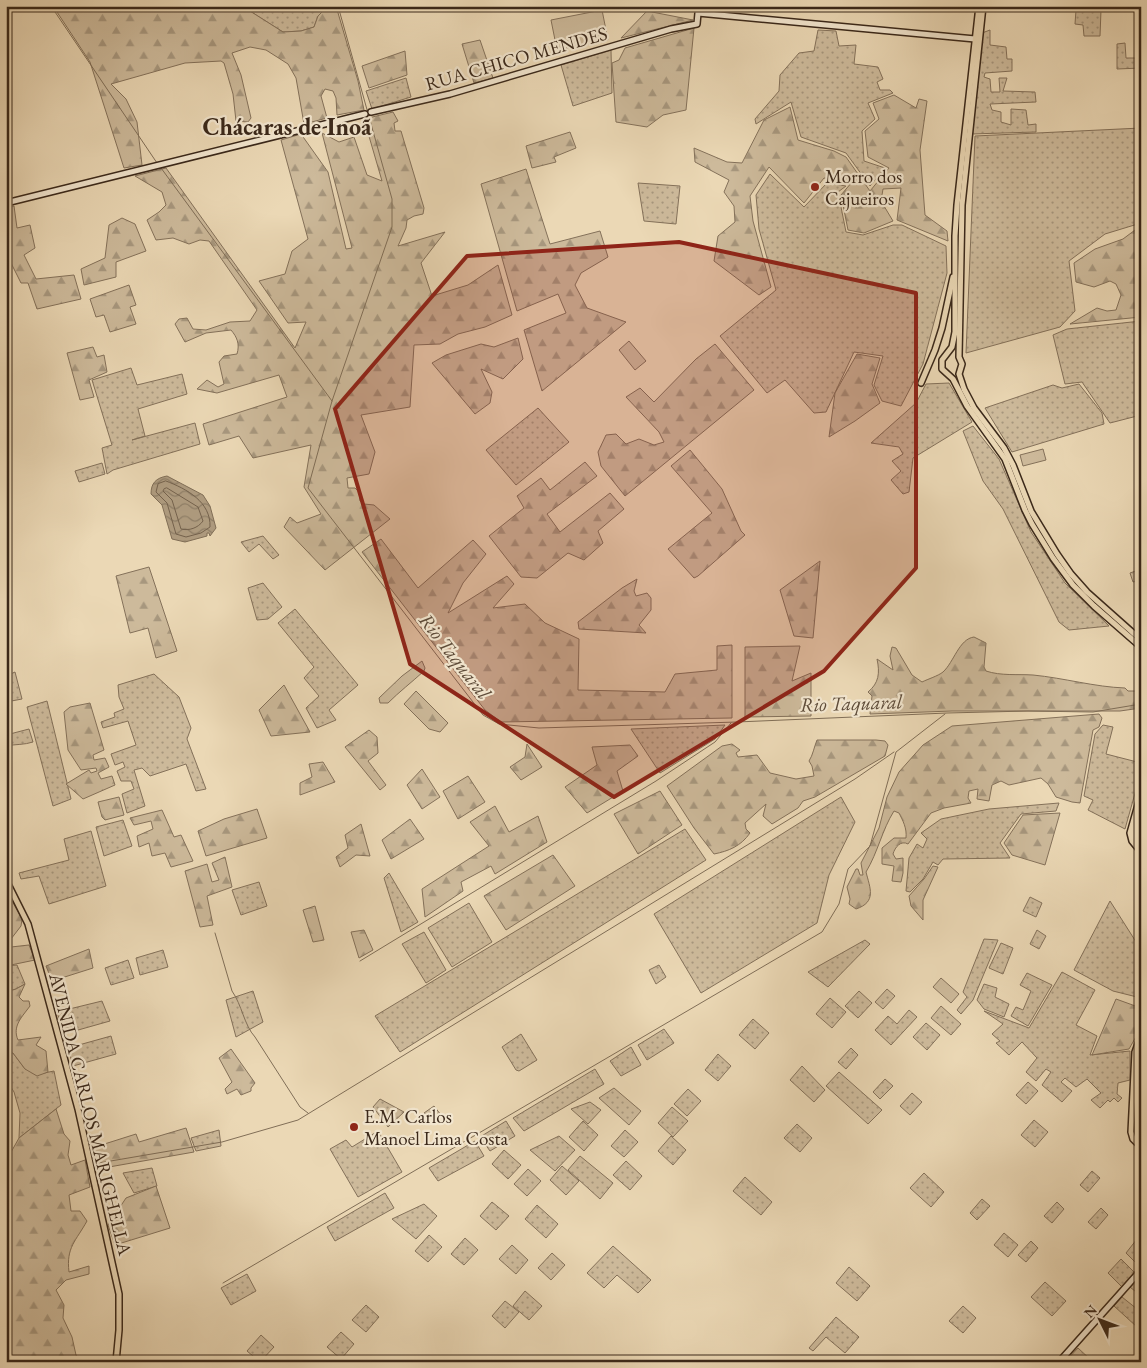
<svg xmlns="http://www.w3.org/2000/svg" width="1147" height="1368" viewBox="0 0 1147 1368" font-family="'EB Garamond',serif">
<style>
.grass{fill:url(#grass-dots);stroke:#84715a}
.forest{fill:url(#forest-firs);stroke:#84715a}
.pitch{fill:#cdba9b;stroke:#84715a}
.water{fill:url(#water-waves);stroke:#806e57}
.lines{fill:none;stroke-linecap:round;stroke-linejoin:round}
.shore{stroke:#74624d;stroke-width:1}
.stream{stroke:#806e57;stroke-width:1}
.secondary-casing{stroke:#3a281a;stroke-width:8}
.primary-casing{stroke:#3a281a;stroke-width:8}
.secondary{stroke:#f2e6cf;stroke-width:5}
.primary{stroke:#ebd8b5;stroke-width:5}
.marked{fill:#8f2418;fill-opacity:0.2;stroke:#8f2418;stroke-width:4;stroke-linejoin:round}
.poi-dot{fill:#8f2418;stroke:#f2e6cf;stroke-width:2}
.labels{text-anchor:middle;stroke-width:4.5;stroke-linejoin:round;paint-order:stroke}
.street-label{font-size:19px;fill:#3a281a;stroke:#f2e6cf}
.poi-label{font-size:19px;fill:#3a281a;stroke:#f2e6cf;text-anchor:start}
.water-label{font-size:20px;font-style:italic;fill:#5d4b39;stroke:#f2e6cf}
.district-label{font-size:24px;font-weight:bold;fill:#3a281a;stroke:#f2e6cf}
</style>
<defs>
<pattern id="grass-dots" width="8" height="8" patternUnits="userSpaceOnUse" patternTransform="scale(1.25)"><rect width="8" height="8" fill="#cdba9b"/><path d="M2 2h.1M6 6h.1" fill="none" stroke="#a7977e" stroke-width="1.8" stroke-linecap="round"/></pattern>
<pattern id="forest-firs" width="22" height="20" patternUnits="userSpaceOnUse" patternTransform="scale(1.25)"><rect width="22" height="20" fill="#cdba9b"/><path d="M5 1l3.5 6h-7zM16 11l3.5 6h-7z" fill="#a7977e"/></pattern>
<pattern id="water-waves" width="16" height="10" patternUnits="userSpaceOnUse" patternTransform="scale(1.25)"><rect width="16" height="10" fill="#af9c80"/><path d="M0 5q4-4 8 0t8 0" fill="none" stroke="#8f7f68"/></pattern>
</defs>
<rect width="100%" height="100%" fill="#ebd8b5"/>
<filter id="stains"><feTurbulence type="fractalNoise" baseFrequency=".004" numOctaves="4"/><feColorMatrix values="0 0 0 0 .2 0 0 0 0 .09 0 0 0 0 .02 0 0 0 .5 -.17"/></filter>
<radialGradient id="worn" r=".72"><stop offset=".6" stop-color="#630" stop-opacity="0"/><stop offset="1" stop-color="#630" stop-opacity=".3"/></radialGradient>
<!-- grass -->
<g class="grass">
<polygon points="242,6 306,6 309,11 314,11 318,6 328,6 318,16 314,27 301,31 283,32"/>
<polygon points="1076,10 1101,10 1100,36 1084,36 1083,25 1075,24"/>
<polygon points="818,30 836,31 839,46 856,45 854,64 878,67 883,79 877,82 880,90 890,90 893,93 868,103 875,119 862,131 864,161 885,168 870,186 846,153 801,137 791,102 756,124 755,119 779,91 780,75 799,53 814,51"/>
<polygon points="990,30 990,45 1006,47 1007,59 1012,59 1012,71 985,73 984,77 990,79 991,92 1000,92 999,78 1007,78 1003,91 1035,92 1036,102 990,104 992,110 1001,112 1001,122 1011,125 1011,109 1026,110 1028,125 1036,124 1036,132 971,134 982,33"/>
<polygon points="1125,43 1126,58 1136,58 1136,43 1141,43 1141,68 1117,69 1117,44"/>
<polygon points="611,50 612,93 573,106 561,65"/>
<polygon points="406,78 411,97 372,109 366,91"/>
<polygon points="1141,128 1141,223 1105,234 1069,261 1075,311 1060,327 966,353 975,136"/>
<polygon points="770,174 804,207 827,183 846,186 838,192 846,232 863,235 893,225 902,225 946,246 947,273 923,364 901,406 882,401 874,385 883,356 854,352 826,412 814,413 785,380 767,393 720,336 776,290 759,229 756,195"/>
<polygon points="638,183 680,186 676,224 644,221"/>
<polygon points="1141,321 1141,415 1110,423 1082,382 1065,384 1053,335 1067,329"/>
<polygon points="131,368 137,385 182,374 187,394 138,409 145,436 132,440 195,423 200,444 113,470 107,474 102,448 112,445 92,380"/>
<polygon points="949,383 972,422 913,458 909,492 903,494 891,480 901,471 892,461 903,454 899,447 871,443 916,403 926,384"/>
<polygon points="1079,384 1102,413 1104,424 1012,452 985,408 1053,385 1062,388"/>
<polygon points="538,408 569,442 516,485 486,450"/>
<polygon points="973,426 999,459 1031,532 1065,583 1109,626 1069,630 1059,622 1003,509 983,481 963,431"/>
<polygon points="102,463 105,474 79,482 75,471"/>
<polygon points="263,536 279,555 273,559 259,544 249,552 241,542"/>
<polygon points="1141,569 1141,580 1133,582 1130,573"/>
<polygon points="263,583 282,607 268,619 257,620 248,588"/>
<polygon points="295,609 358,685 329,710 336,720 317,728 306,708 319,696 304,678 314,667 278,623"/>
<polygon points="15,672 22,699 6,702 6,676"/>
<polygon points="154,674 179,697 191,728 187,739 206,789 196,791 186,764 150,776 142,768 134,770 145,806 127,813 122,794 134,789 131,781 121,781 117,771 125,767 123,762 115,765 111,754 136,745 128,721 103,728 101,722 115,717 114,713 124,709 119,697 118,685"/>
<polygon points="47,701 71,799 53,806 27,707"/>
<polygon points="725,725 715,739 660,773 631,729"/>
<polygon points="1103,725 1113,727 1106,754 1141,763 1141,772 1125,829 1088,810 1093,800 1084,796 1095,734"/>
<path d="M29 729 33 742C24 745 16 744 6 746V735Z"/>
<polygon points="841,797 855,822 829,875 817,923 701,993 654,914"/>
<polygon points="1059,803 1056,811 1021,814 1000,843 1010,858 943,859 938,865 933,862 923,879 910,892 906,891 909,858 917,844 923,848 927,839 921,833 941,819 989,809"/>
<polygon points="123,820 132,846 104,856 96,827"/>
<polygon points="685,829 706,860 400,1052 375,1016"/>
<polygon points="91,831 106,886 49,904 39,876 21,879 19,873 69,860 64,839"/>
<polygon points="389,873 418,922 401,932 384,878"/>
<polygon points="259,882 267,906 241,915 232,890"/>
<polygon points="1030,897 1042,903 1036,917 1023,911"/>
<polygon points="1110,901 1138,945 1141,943 1141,998 1113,991 1074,970"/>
<polygon points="469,903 492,942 452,967 428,928"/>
<polygon points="1037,930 1046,936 1039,949 1030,944"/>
<polygon points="424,932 446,970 426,983 402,944"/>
<polygon points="984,939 998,940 973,1000 961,1014 957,1010 967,997 963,992"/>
<polygon points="865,940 870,944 828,987 808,972"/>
<polygon points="1001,943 1013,948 1003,974 989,968"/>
<polygon points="163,950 168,967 140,975 136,958"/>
<polygon points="128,960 134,978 111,985 105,968"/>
<polygon points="17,965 25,984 16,989 6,992 6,966"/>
<polygon points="659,965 666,977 656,984 649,970"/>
<polygon points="1062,972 1095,990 1076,1025 1097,1036 1090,1055 1130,1051 1130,1080 1118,1083 1117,1094 1122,1098 1118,1102 1114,1098 1110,1102 1108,1100 1100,1108 1091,1100 1101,1093 1087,1079 1076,1087 1065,1078 1061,1082 1072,1091 1062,1102 1042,1085 1051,1072 1046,1069 1036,1081 1026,1072 1037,1058 1022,1042 1009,1055 996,1043 1000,1041 992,1034 1003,1024 984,1011 1029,1028"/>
<polygon points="1027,973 1052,985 1028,1026 1011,1016 1016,1007 1023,1010 1031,991 1020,985"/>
<polygon points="984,984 997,988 995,997 1009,1004 1004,1017 984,1009 977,1000"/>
<polygon points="887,989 895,996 883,1009 875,1002"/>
<polygon points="253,991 263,1022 236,1037 226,1000"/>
<polygon points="859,991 872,1003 858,1018 845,1006"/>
<polygon points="830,998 846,1012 832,1028 816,1014"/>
<polygon points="102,1001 110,1021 64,1034 57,1012"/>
<polygon points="941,1006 961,1024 951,1035 931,1018"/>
<polygon points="909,1010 917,1017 891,1045 875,1030 888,1016 897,1024"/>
<polygon points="753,1019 769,1033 755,1049 739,1035"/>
<polygon points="926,1023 940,1035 927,1050 913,1037"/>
<polygon points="664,1029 674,1043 647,1060 638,1045"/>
<polygon points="521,1034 537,1060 519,1071 516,1070 502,1047"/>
<polygon points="111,1036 116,1054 73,1066 68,1048"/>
<polygon points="1141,1044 1141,1119 1136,1117 1139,1048"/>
<polygon points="631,1047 641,1065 621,1076 610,1061"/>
<polygon points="851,1048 858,1055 846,1069 838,1062"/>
<polygon points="6,1051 13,1053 25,1069 44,1073 54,1071 61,1105 19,1138 20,1113 14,1092 6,1079"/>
<polygon points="718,1054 731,1066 718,1081 705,1070"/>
<polygon points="802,1066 825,1090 814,1102 790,1080"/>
<polygon points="595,1069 604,1084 524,1131 513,1118"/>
<polygon points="839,1072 882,1110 868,1124 826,1086"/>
<polygon points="885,1079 893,1086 880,1099 873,1092"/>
<polygon points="1028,1082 1038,1091 1026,1104 1016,1095"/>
<polygon points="614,1088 641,1111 629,1125 599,1098"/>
<polygon points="688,1089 701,1101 687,1116 674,1104"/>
<polygon points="912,1093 922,1102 910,1115 900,1106"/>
<polygon points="380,1099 404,1112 388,1127 373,1107"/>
<polygon points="590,1102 601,1110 588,1124 571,1109"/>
<polygon points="434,1106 441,1115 433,1120 424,1113"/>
<polygon points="672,1107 688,1121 673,1137 658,1123"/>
<polygon points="1034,1120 1048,1132 1035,1147 1021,1135"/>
<polygon points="506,1121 515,1136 490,1151 480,1137"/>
<polygon points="583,1121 598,1135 584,1151 569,1137"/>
<polygon points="797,1124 812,1138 800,1152 784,1138"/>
<polygon points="219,1130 221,1146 196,1151 191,1138"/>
<polygon points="625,1130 638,1142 624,1157 611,1146"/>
<polygon points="378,1131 402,1172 358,1197 330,1149 346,1140 352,1147"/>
<polygon points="559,1136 575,1150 555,1171 530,1150"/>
<polygon points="671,1136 686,1150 673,1165 658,1151"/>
<polygon points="475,1141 484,1156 438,1181 429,1168"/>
<polygon points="504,1150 521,1165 508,1179 492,1164"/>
<polygon points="580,1156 613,1183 600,1199 568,1170"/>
<polygon points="626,1161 642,1176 630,1190 613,1175"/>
<polygon points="562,1166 579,1181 566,1195 550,1180"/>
<polygon points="152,1168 157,1186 134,1193 123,1173"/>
<polygon points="528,1169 541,1181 527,1196 514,1184"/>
<polygon points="1092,1171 1100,1178 1088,1192 1080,1185"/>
<polygon points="924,1173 944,1192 931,1207 910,1188"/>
<polygon points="745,1177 772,1202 761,1215 733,1191"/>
<polygon points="385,1193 394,1208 335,1241 327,1227"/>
<polygon points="982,1199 990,1206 977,1220 970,1213"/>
<polygon points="492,1202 509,1216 496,1230 480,1216"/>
<polygon points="1057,1202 1064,1209 1052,1223 1044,1216"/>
<polygon points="424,1204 437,1216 416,1239 392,1219"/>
<polygon points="537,1205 558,1224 546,1238 525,1219"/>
<polygon points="1101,1208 1108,1215 1096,1229 1088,1222"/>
<polygon points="1004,1233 1018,1245 1008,1257 994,1245"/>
<polygon points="429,1235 442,1247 428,1262 415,1251"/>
<polygon points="465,1238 478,1250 464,1265 451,1254"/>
<polygon points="1137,1239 1141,1242 1141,1264 1139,1266 1126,1253"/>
<polygon points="1031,1241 1038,1248 1026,1262 1018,1255"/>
<polygon points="512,1245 528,1260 516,1274 499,1259"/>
<polygon points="613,1246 651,1280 638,1293 617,1275 604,1288 587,1273"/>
<polygon points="552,1253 565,1265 551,1280 538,1268"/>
<polygon points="1121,1259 1136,1274 1123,1288 1108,1273"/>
<polygon points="849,1267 870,1286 857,1301 836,1283"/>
<polygon points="247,1274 256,1291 231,1305 221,1288"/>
<polygon points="1141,1276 1141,1296 1130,1287"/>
<polygon points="1045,1282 1066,1301 1052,1316 1031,1297"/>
<polygon points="525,1291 542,1306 529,1320 513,1306"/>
<polygon points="1122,1297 1137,1309 1141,1306 1141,1323 1137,1327 1114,1306"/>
<polygon points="505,1301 519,1312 505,1328 492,1316"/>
<polygon points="366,1305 379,1317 366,1332 352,1320"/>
<polygon points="963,1306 976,1318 963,1333 949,1321"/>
<polygon points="836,1317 859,1337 845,1353 826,1337 813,1351 809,1348"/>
<polygon points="341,1332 354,1344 341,1359 327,1347"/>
<polygon points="261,1335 274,1347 260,1362 247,1351"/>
<polygon points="1078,1348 1092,1361 1092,1362 1065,1362"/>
</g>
<!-- forest -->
<g class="forest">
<polygon points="53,6 242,6 283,32 301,31 314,27 318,16 328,6 336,6 358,81 364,110 337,115 336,98 333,91 325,89 321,96 327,118 304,124 296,78 288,64 266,50 250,47 232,53 241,75 251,118 248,122 236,121 233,94 224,63 221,61 185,63 111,84 126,99 137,122 142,165 124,168 90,62"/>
<polygon points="647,11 693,20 621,38"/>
<polygon points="694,28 686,110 663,115 647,127 616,122 612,63 619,60 625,48"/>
<polygon points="480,40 493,78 474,83 462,44"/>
<polygon points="405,51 407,75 369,88 362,66"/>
<polygon points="894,95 916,108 919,99 927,101 920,150 925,215 947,231 948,241 897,220 901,188 883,189 881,201 893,221 864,233 848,230 841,195 852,182 824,178 804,203 769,167 750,196 753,221 771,287 759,295 714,261 718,236 735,222 734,206 724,192 729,180 695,162 694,148 727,162 742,163 764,120 790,107 798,140 834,151 846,157 870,191 889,168 868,157 865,131 879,119 873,103"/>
<path d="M393 112 398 121 394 123 395 131H401L424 208 423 214 414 216 407 220 406 228 398 246 445 232 421 263 432 296 468 285 498 265 512 315 485 327 458 334 440 344 414 345 410 407 361 415 375 452 369 474 347 478 348 488H355L359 492 360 501 364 504 374 505 390 519 325 570 284 527 290 517 297 523 321 514 304 487 311 445 253 458 239 436 209 445 203 424 287 397 279 375 217 393 197 389 207 380 218 387 224 384 219 362 224 356 237 354C240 344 237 337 231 330L206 333 185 342 175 324 179 319 187 318 193 329 206 330 230 322 250 321 257 310 209 241 200 240 189 244 173 238 156 240 147 220 159 212 166 205 162 192 135 176 166 168 295 348 306 322 288 323 259 281 285 274 292 251 308 239 281 140 301 134 328 172 346 249 352 248 322 133 339 142 354 137 367 175 382 181 364 119Z"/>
<polygon points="570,132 576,148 554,157 556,162 532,168 526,146"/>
<polygon points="526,169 550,244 600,231 608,257 581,273 575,285 587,308 626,322 542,391 524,330 566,313 558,294 517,311 481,184"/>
<polygon points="14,206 17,228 30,225 35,248 24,255 36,279 74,275 81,299 37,309 28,283 21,283 10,261 6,262 6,208"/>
<polygon points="122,218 135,224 146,251 116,262 116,277 84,285 81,269 105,258 109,225"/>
<polygon points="1135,230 1141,230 1141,317 1070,324 1097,308 1107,311 1116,310 1121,295 1116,284 1110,281 1094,287 1076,282 1074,263 1095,249 1123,239"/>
<polygon points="129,285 136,305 130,307 136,324 110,332 104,315 96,317 90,299"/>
<polygon points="518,338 523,359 503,379 481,369 492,392 490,403 475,414 432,363 446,355 481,344 494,347"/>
<polygon points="715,344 754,390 625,496 601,466 598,452 606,435 616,434 626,444 639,439 654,445 664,442 659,432 626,397 640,388 654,402 696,359"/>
<polygon points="93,347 97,357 104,355 107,372 89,380 94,397 80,400 67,353"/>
<polygon points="857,354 880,358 872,384 880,403 855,421 829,437 835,393"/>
<polygon points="690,450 722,489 741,531 745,535 698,576 694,578 668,549 712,513 671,466"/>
<polygon points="585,462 597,476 547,514 560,532 610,493 624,509 598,531 603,543 584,560 568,553 537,578 521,577 489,536 524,508 517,496 541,478 550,490"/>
<polygon points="381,539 418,588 473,540 486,554 463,583 448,613 507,576 514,584 493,608 525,604 545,623 579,639 578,690 665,692 675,674 717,670 717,646 732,645 732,718 501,722 485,710 362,552"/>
<polygon points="820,561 813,638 794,636 780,590"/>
<polygon points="149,567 177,651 156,658 148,628 130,633 116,576"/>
<polygon points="637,579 634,591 636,596 647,593 651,598 651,610 639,625 646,633 579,629 578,622 622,588"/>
<path d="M974 637 986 643 984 667 986 671C1001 676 1017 674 1033 675 1064 678 1095 687 1125 688L1128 691H1136L1141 694V708L1120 711H952L870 714 872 696 868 692C879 683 880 673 877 659L893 670 890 656 892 647 896 648 912 675 922 682C928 679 938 676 943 672 954 662 959 639 974 637Z"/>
<polygon points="800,646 792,681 811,673 811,716 745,717 745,647"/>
<path d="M422 661 425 668 424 671C412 682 399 692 388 703H380L379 698 402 676Z"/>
<polygon points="284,685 310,732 271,736 259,710"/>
<polygon points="416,691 448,723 440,732 429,729 404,704"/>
<polygon points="90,703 104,750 93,755 94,760 105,758 109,767 98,773 101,779 112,776 115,785 83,799 66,784 89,770 91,773 97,771 96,768 81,770 68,750 64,712 70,707"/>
<path d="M1099 714 1102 718 1099 727 1093 730 1080 803 1072 802 1056 797 1048 784 1041 778 1009 785 1001 781 992 785 989 801 977 799 978 789 969 791 968 798 971 803 944 808 931 813 908 844C901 840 895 847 893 854L896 859 903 858V873L901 882 892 881 894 866 882 864V848L894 838H906C907 828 903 821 899 813L894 811C882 830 878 852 866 872 870 888 877 902 856 909L849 904 850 899 847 887 856 869H858L860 875H863L861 863 879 828 887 797 899 772 923 745 952 726Z"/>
<polygon points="369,730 377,737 378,753 368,761 386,785 380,790 345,747"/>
<path d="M817 740H876L885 741 888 745 885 756 815 797 803 801 798 808 772 824 763 816 766 804 745 823 746 829 750 833C741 846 729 851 714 854L694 828 667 786 722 746 732 744 740 750 736 753 738 757 757 755 770 773 796 779 814 776 812 766 809 761C813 755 814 747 817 740Z"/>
<polygon points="527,744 542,767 521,780 510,767 525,757"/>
<polygon points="630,745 638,756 617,771 623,791 587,813 565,787 597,765 592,747"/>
<polygon points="323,762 335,782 300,795 300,783 312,777 309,764"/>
<polygon points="422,769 440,797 422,809 407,785"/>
<polygon points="468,776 485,802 458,819 443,791"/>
<polygon points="660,791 682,825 638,854 614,814"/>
<polygon points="119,797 124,815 105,820 102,817 98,802"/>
<polygon points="495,806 509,832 538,816 547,842 495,874 491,866 461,882 463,891 425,917 422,889 489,846 470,822"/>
<polygon points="257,809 267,838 206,856 198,831 224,819"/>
<polygon points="162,810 174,837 181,835 193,861 171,867 165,853 152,856 149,843 139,847 137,836 153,829 151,821 134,825 130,818"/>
<polygon points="1060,813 1045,865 1012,855 1004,843 1023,815"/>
<polygon points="410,819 424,839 391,859 382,840"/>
<polygon points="361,824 370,856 356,855 340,867 336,857 348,848 345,835"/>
<polygon points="553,855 575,886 506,930 484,896"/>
<polygon points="225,857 232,887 207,896 213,925 200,927 185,871 207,864 212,882 219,880 212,863"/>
<polygon points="933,866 938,867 923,900 923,920 911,906 909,896 924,879"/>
<polygon points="11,899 22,919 21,926 11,939 11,947 29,945 35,960 6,966 6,901"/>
<polygon points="315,906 324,940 313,942 303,910"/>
<polygon points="364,930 373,950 359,958 351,932"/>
<polygon points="89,949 93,968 52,981 46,966"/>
<path d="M25 984 19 997 23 1001H29L30 1006C22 1017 12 1026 18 1040L41 1037 36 1045 46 1051 48 1072 37 1076 25 1069 13 1053 6 1051V992L16 989Z"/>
<polygon points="1116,999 1141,1008 1141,1028 1129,1049 1092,1055"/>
<polygon points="231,1049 255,1083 251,1088 251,1091 241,1095 237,1089 227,1094 225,1089 232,1082 219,1058"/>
<path d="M56 1109 64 1134 70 1141 68 1155 71 1165 85 1160 90 1187 69 1195 71 1211H80L87 1221C76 1241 66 1247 69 1272L89 1266V1274L66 1280 56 1290 64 1305 63 1318 72 1337 76 1355 80 1362H6V1205L8 1200 6 1161 19 1138Z"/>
<polygon points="186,1128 194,1152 109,1167 96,1167 95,1147 136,1134 139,1142"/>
<polygon points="156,1186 170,1228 115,1245 108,1225 126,1198"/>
</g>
<!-- pitch -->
<g class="pitch">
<polygon points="602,10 608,40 557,50 551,20"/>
<polygon points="629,341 646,361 635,370 619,350"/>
<polygon points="1043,449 1046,460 1023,466 1020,455"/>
<polygon points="941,978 959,994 951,1003 933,987"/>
</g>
<!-- water -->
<path class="water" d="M167 476 203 495 210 506 216 528 210 536 209 533H207V536L185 542 172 539 162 505 151 494C151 483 156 478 167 476Z"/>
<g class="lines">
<!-- shore -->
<g class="shore">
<path d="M166 481C187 489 211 502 210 527L201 533 186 537 176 534 167 503 156 492 158 484Z"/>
<path d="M167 488 198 507 203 521C198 528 189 531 181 529L172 500 163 491 164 489Z"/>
</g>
<!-- stream -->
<g class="stream">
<polyline points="51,6 157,163"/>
<polyline points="338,6 392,199 392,227 332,401 308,488 483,715 499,724 539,728 737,722 947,713 1028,711 1093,712 1141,704"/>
<polyline points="161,168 332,401"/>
<path d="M215 933 232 991C242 1005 244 1025 255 1037L300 1107 308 1113"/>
<polyline points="360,961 656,781 715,742 731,723"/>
<polyline points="99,1163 222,1142 298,1120 855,779 894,752"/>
<polyline points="223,1283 822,932 839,904 848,869 870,846 896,752 945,714"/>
</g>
<!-- secondary casing -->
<g class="secondary-casing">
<g id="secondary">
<polyline points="371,112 450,94 671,29 697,24 698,13 975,39"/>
<polyline points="6,203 365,114"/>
<polyline points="1059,1362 1141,1270"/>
</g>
</g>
<!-- primary casing -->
<g class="primary-casing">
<g id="primary">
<polyline points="979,6 957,205 955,236 955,332 952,347 942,360 942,369 953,379 967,406 1005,459 1025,510 1032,524 1053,558 1073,585 1094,606 1141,647"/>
<polyline points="983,6 962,205 959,357 962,364 959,374 964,389 974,408 1004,448 1013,465 1031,511 1057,554 1071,574 1087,592 1141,640"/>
<polyline points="921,383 935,350 942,328 953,277"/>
<polyline points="1141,794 1130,833 1132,841 1141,852"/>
<polyline points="1135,843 1134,833 1141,811"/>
<polyline points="6,880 28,924 78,1109 119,1294 119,1330 116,1362"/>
<polyline points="1141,1035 1135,1052 1131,1132 1133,1139 1141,1147"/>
</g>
</g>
<!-- secondary -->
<use href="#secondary" class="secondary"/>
<!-- primary -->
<use href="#primary" class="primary"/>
</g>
<!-- marked area -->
<path class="marked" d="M679 242 916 293V568L824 671 614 797 410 664 335 409 467 256Z"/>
<!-- markers -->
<g class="poi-dot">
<circle cx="815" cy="187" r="5"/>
<circle cx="354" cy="1127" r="5"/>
</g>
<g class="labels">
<!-- street labels -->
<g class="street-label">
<text transform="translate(516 58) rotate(-16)" y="7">RUA CHICO MENDES</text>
<text transform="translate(91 1114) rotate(76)" y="7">AVENIDA CARLOS MARIGHELLA</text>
</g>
<!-- poi labels -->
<g class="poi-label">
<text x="825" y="183">Morro dos<tspan x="825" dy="22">Cajueiros</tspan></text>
<text x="364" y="1123">E.M. Carlos<tspan x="364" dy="22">Manoel Lima Costa</tspan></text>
</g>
<!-- water labels -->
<g class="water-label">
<text transform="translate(455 656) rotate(52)" y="7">Rio Taquaral</text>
<text transform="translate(851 703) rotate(-2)" y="7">Rio Taquaral</text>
</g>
<!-- district labels -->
<g class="district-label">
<text x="287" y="135">Chácaras de Inoã</text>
</g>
</g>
<!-- margin -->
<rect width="1147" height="1368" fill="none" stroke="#ebd8b5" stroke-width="25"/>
<rect x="8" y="8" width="1132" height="1353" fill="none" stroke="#3a281a" stroke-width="2.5"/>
<rect x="12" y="12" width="1122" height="1343" fill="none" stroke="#3a281a"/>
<!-- north arrow -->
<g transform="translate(1100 1320) rotate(312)" stroke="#f2e6cf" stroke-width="4" paint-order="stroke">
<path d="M0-4L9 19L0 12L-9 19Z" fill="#3a281a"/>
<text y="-8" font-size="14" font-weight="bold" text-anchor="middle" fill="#3a281a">N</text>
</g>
<rect width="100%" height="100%" filter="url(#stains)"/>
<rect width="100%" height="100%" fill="url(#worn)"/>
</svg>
